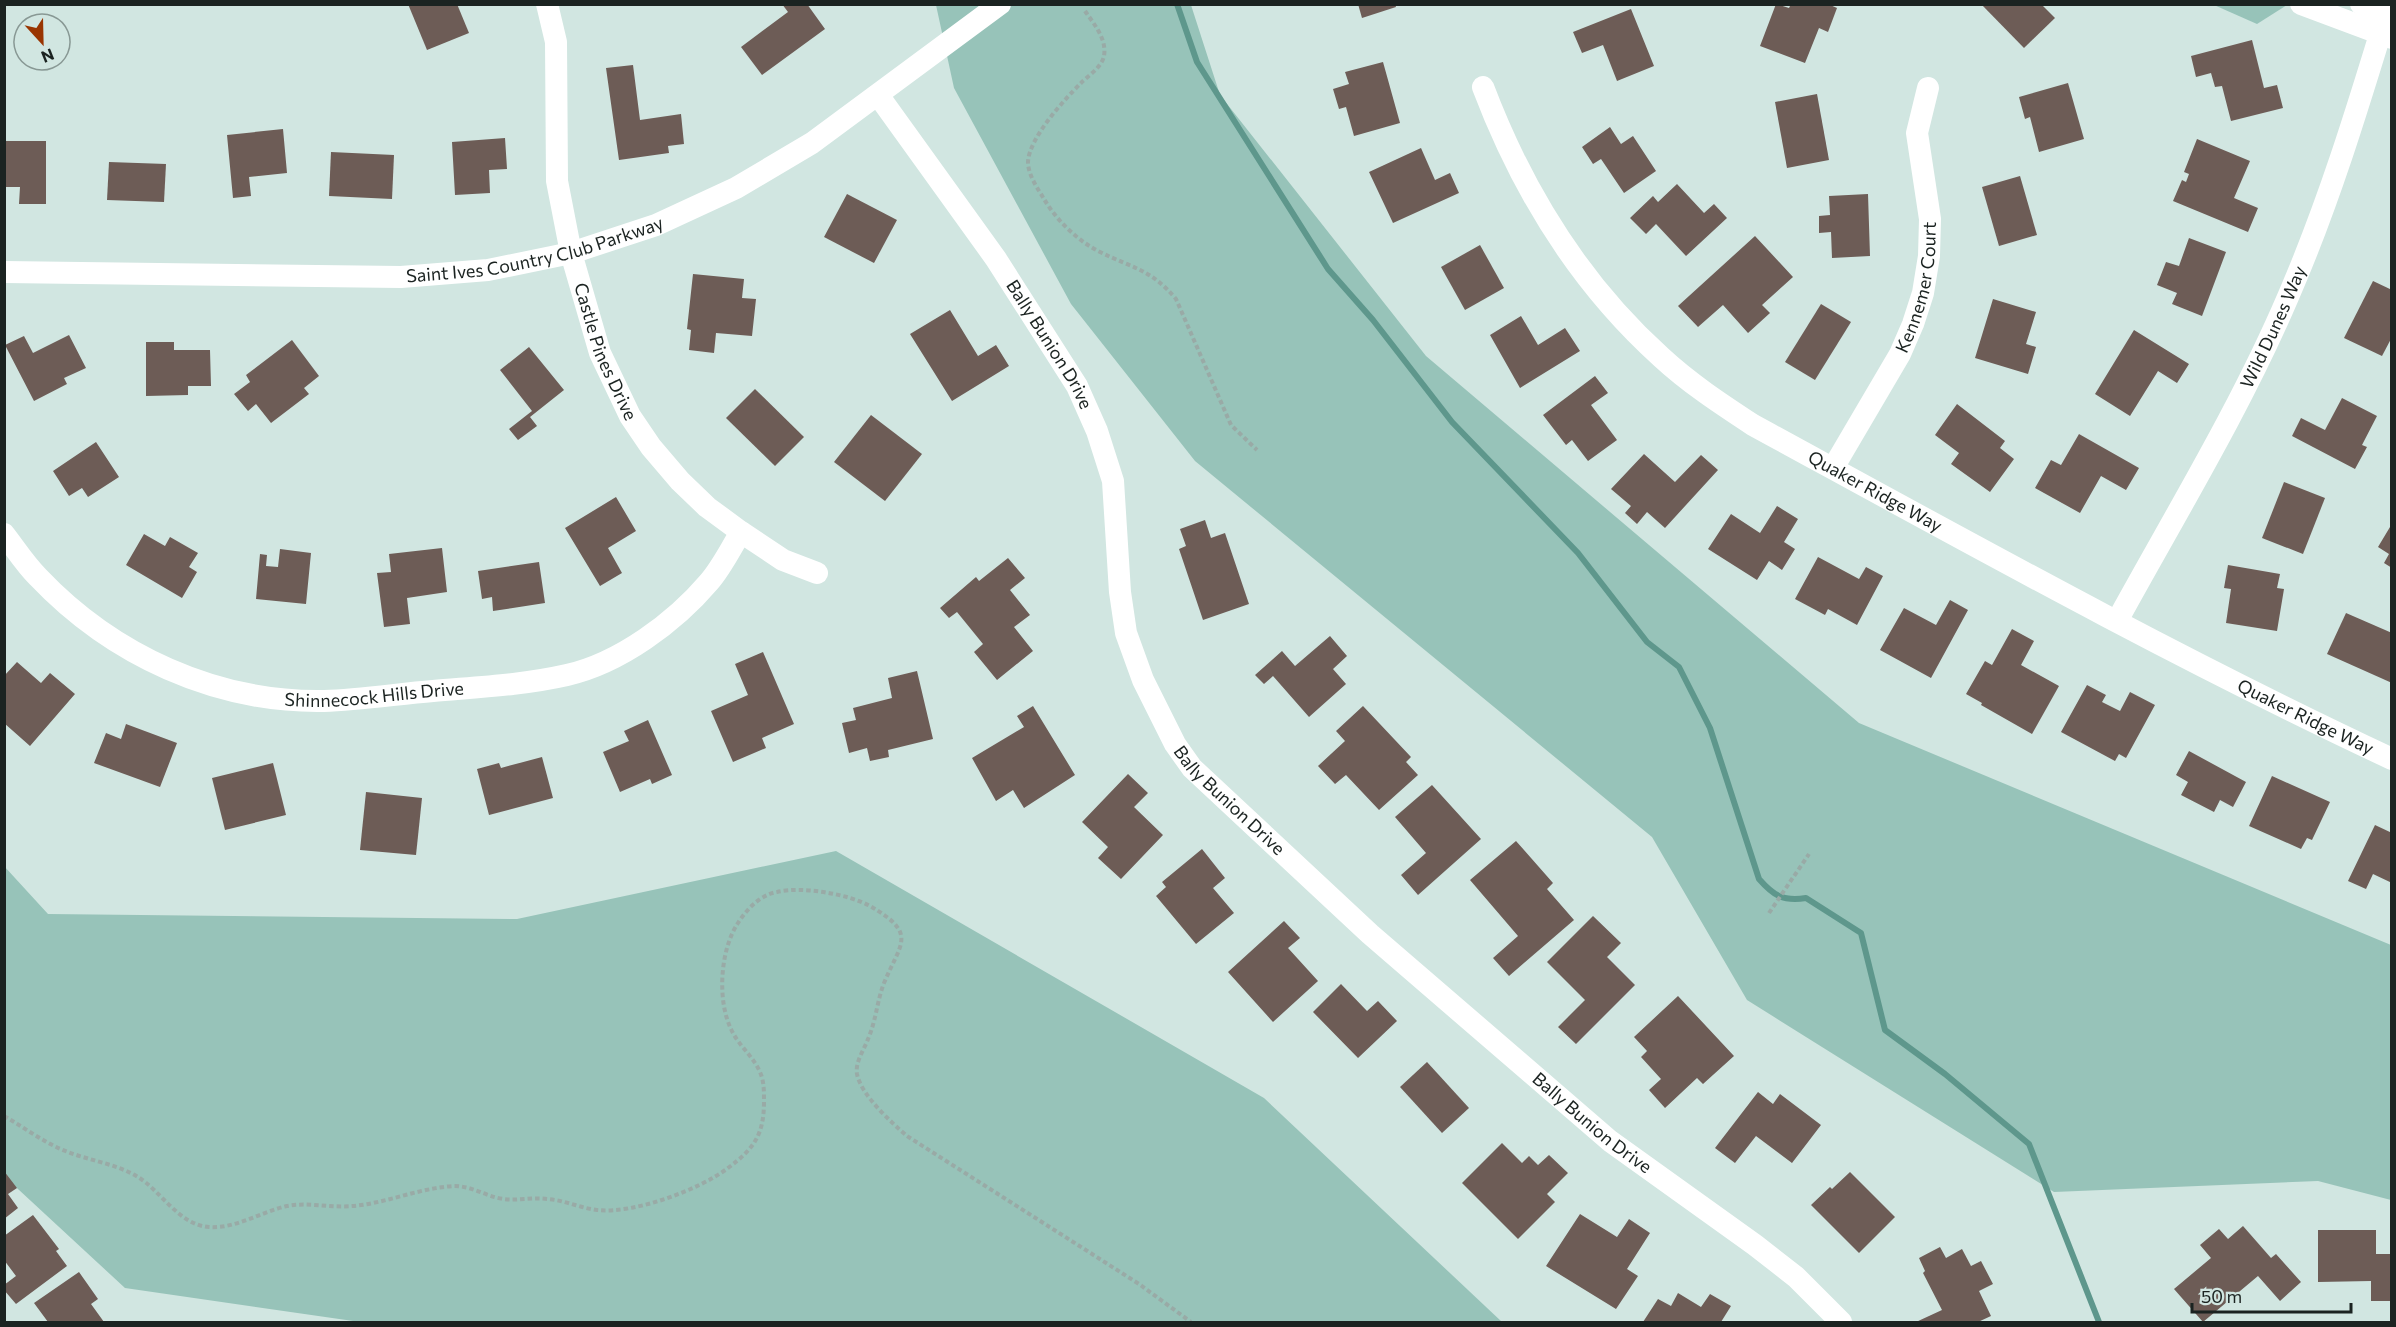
<svg xmlns="http://www.w3.org/2000/svg" width="2396" height="1327" viewBox="0 0 2396 1327" font-family="Commissioner,sans-serif">
<style>
.green{fill:#97c3b9}
.lines{fill:none;stroke-linecap:round;stroke-linejoin:round}
.stream{stroke:#5e978c;stroke-width:6}
.building{fill:#6d5c56}
.path{stroke:#99aaa6;stroke-width:4;stroke-dasharray:4.5 3;stroke-linecap:butt}
.minor{stroke:#fff;stroke-width:22}
.labels{text-anchor:middle;stroke-width:6;stroke-linejoin:round;paint-order:stroke}
.street-label{font-size:18px;fill:#1b2321;stroke:#d1e6e1}
</style>
<rect width="100%" height="100%" fill="#d1e6e1"/>
<!-- green -->
<g class="green">
<polygon points="936,5 1191,5 1220,95 1426,356 1859,723 2391,945 2391,1200 2318,1181 2054,1192 1747,1000 1652,837 1195,461 1071,304 954,88"/>
<polygon points="2214,5 2287,5 2257,24"/>
<polygon points="836,851 1264,1098 1502,1322 360,1322 125,1288 5,1177 4,866 48,914 517,919"/>
</g>
<g class="lines">
<!-- stream -->
<path class="stream" d="M1177 4 1197 62 1328 269 1373 320 1452 422 1578 553 1647 642 1679 667 1710 728 1759 879C1773 895 1783 902 1806 898L1861 933 1885 1030 1945 1074 2029 1144 2099 1322"/>
</g>
<!-- building -->
<g class="building">
<polygon points="408,4 457,4 469,33 427,50"/>
<polygon points="782,4 807,4 825,29 762,75 741,47 788,12"/>
<polygon points="1358,4 1395,4 1396,7 1362,18"/>
<polygon points="1776,4 1789,8 1791,4 1828,4 1837,8 1828,32 1819,28 1805,63 1760,46"/>
<polygon points="1981,4 2041,4 2055,18 2024,48"/>
<polygon points="1631,9 1654,66 1617,81 1603,45 1582,53 1573,32"/>
<polygon points="2252,40 2264,88 2277,85 2283,108 2231,121 2222,86 2215,87 2211,73 2196,77 2191,56"/>
<polygon points="1383,62 1400,123 1354,136 1346,107 1339,109 1333,89 1349,84 1345,72"/>
<polygon points="633,65 640,120 681,114 684,144 668,146 669,153 619,160 606,68"/>
<polygon points="2068,83 2084,139 2039,152 2030,117 2025,119 2019,97"/>
<polygon points="1817,94 1829,160 1787,168 1775,102"/>
<polygon points="1610,127 1621,144 1633,136 1656,171 1624,193 1601,159 1593,164 1582,147"/>
<polygon points="283,129 287,173 249,177 251,196 233,198 227,135"/>
<polygon points="505,138 507,169 489,170 490,193 455,195 452,142"/>
<polygon points="2197,139 2250,161 2234,198 2258,208 2248,232 2173,201 2182,180 2186,182 2189,174 2184,172"/>
<polygon points="4,141 46,141 46,204 19,204 20,187 4,187"/>
<polygon points="1421,148 1435,180 1450,173 1459,193 1393,223 1369,172"/>
<polygon points="331,152 394,155 392,199 329,196"/>
<polygon points="109,162 166,164 164,202 107,200"/>
<polygon points="2020,176 2037,235 1999,246 1982,187"/>
<polygon points="1677,184 1704,213 1714,204 1727,218 1686,256 1656,224 1646,234 1630,218 1653,196 1658,202"/>
<polygon points="847,194 897,220 874,263 824,237"/>
<polygon points="1868,194 1870,256 1832,258 1831,232 1819,233 1819,216 1830,215 1829,196"/>
<polygon points="1755,236 1793,277 1762,305 1770,313 1748,333 1723,305 1698,327 1678,306"/>
<polygon points="2189,238 2226,252 2202,316 2172,304 2177,293 2157,285 2166,262 2179,266"/>
<polygon points="1480,245 1504,288 1465,310 1441,267"/>
<polygon points="693,274 744,279 742,298 756,299 752,336 716,333 714,353 689,350 691,330 687,329"/>
<polygon points="2373,281 2392,290 2392,337 2382,356 2344,338"/>
<polygon points="1993,299 2036,312 2026,344 2036,347 2028,374 1975,358"/>
<polygon points="1821,304 1851,322 1815,380 1785,362"/>
<polygon points="950,310 978,356 996,345 1009,366 952,401 910,334"/>
<polygon points="1521,316 1538,345 1565,328 1580,351 1520,388 1490,335"/>
<polygon points="2134,330 2189,364 2177,383 2158,371 2130,416 2095,394"/>
<polygon points="69,335 86,368 64,378 67,384 34,401 5,345 24,336 33,353"/>
<polygon points="292,340 319,376 304,388 309,394 271,423 256,404 248,411 234,394 250,382 246,375"/>
<polygon points="146,342 174,342 174,350 210,350 211,386 188,386 188,395 146,396"/>
<polygon points="529,347 564,390 530,417 537,426 518,440 509,429 532,411 500,370"/>
<polygon points="1595,376 1608,393 1591,405 1617,440 1588,461 1572,440 1566,445 1543,415"/>
<polygon points="755,389 804,437 775,466 726,418"/>
<polygon points="2342,398 2377,416 2362,445 2367,447 2355,469 2292,436 2301,418 2325,430"/>
<polygon points="1957,404 2005,441 2000,448 2014,459 1990,492 1951,464 1959,453 1935,435"/>
<polygon points="871,415 922,454 885,501 834,462"/>
<polygon points="2079,434 2139,468 2126,490 2101,476 2080,513 2035,488 2051,460 2061,465"/>
<polygon points="96,442 119,477 88,497 82,488 69,496 53,471"/>
<polygon points="1644,454 1675,482 1701,455 1718,470 1665,528 1647,512 1637,524 1625,513 1631,506 1611,489"/>
<polygon points="2284,482 2325,498 2303,554 2262,538"/>
<polygon points="616,497 636,531 608,548 622,573 600,586 565,528"/>
<polygon points="1777,506 1798,519 1784,542 1795,549 1782,570 1769,561 1757,580 1708,549 1731,514 1760,533"/>
<polygon points="1205,520 1211,538 1225,533 1249,604 1203,620 1179,549 1186,546 1180,529"/>
<polygon points="2390,527 2392,528 2392,568 2384,563 2389,554 2378,547"/>
<polygon points="144,534 165,546 170,537 198,553 189,567 197,572 182,598 126,565"/>
<polygon points="442,548 447,592 407,598 410,624 384,627 377,573 391,572 389,554"/>
<polygon points="280,549 311,553 306,604 256,599 260,554 267,555 266,566 278,567"/>
<polygon points="1818,557 1859,579 1866,567 1883,576 1857,625 1828,609 1825,615 1795,599"/>
<polygon points="1008,558 1025,578 1010,590 1030,615 1014,627 1033,651 997,680 974,652 983,644 957,612 949,618 940,608 976,577 979,581"/>
<polygon points="539,562 545,603 493,611 492,597 482,599 478,571"/>
<polygon points="2228,565 2280,574 2277,588 2284,589 2277,631 2226,623 2231,589 2224,588"/>
<polygon points="1950,600 1968,610 1931,678 1880,650 1904,608 1936,625"/>
<polygon points="2346,613 2392,633 2392,683 2327,654"/>
<polygon points="2012,629 2034,641 2021,665 2059,686 2032,734 1981,705 1982,703 1966,694 1985,661 1992,665"/>
<polygon points="1330,636 1347,656 1333,669 1346,684 1309,717 1273,676 1264,684 1255,675 1282,651 1295,666"/>
<polygon points="763,652 794,724 762,738 766,748 733,762 711,711 748,695 735,664"/>
<polygon points="17,662 41,683 50,673 75,694 30,746 4,723 6,693 4,676"/>
<polygon points="917,671 933,739 888,750 889,757 870,761 867,748 849,753 842,723 856,720 853,708 892,698 888,678"/>
<polygon points="2087,685 2106,695 2102,702 2120,711 2130,692 2155,705 2126,758 2119,754 2115,761 2061,732"/>
<polygon points="1033,706 1075,775 1024,808 1013,790 996,801 972,758 1024,727 1017,716"/>
<polygon points="1363,706 1411,757 1406,762 1418,775 1379,810 1346,775 1335,784 1318,766 1345,741 1336,731"/>
<polygon points="648,720 672,775 652,784 650,779 620,792 603,752 629,741 624,731"/>
<polygon points="126,724 177,743 160,787 94,763 106,733 121,739"/>
<polygon points="2189,751 2246,782 2233,807 2220,800 2214,812 2181,795 2188,782 2176,775"/>
<polygon points="542,757 553,798 489,815 477,769 499,763 501,768"/>
<polygon points="273,763 286,815 225,830 212,778"/>
<polygon points="1128,774 1148,793 1134,807 1163,835 1121,879 1098,858 1108,847 1082,822"/>
<polygon points="2272,776 2330,802 2312,840 2307,838 2301,849 2249,826"/>
<polygon points="1432,785 1481,839 1418,895 1401,875 1426,853 1395,817"/>
<polygon points="366,792 422,798 416,855 360,850"/>
<polygon points="2375,825 2392,833 2392,883 2373,874 2366,889 2348,881"/>
<polygon points="1516,841 1553,883 1547,889 1574,920 1509,976 1493,958 1518,936 1470,880"/>
<polygon points="1202,849 1225,878 1213,888 1234,913 1196,944 1156,896 1166,887 1162,882"/>
<polygon points="1593,916 1621,943 1607,957 1635,985 1576,1044 1558,1027 1585,1000 1547,962"/>
<polygon points="1284,921 1300,938 1288,948 1318,981 1273,1022 1228,972"/>
<polygon points="1341,984 1367,1011 1378,1001 1397,1021 1358,1058 1313,1012"/>
<polygon points="1678,996 1734,1056 1703,1084 1697,1078 1665,1108 1649,1090 1661,1079 1641,1057 1647,1051 1634,1037"/>
<polygon points="1427,1062 1469,1108 1442,1133 1400,1087"/>
<polygon points="1758,1092 1773,1104 1780,1094 1821,1125 1792,1163 1756,1136 1735,1163 1715,1148"/>
<polygon points="1502,1143 1522,1163 1529,1156 1538,1165 1549,1155 1568,1173 1547,1194 1555,1202 1518,1239 1462,1183"/>
<polygon points="4,1171 17,1188 8,1194 18,1208 4,1219"/>
<polygon points="1850,1172 1895,1217 1859,1253 1811,1205 1830,1187 1832,1189"/>
<polygon points="1580,1214 1617,1237 1629,1219 1650,1233 1627,1269 1638,1276 1616,1309 1546,1266"/>
<polygon points="33,1215 59,1249 56,1251 67,1266 16,1304 4,1290 4,1285 16,1276 4,1260 4,1236"/>
<polygon points="2243,1226 2271,1258 2276,1254 2301,1282 2280,1301 2258,1276 2203,1322 2174,1289 2211,1258 2200,1245 2219,1229 2228,1239"/>
<polygon points="2318,1230 2376,1230 2376,1254 2392,1254 2392,1301 2371,1301 2371,1281 2318,1282"/>
<polygon points="1940,1247 1946,1258 1962,1249 1971,1266 1981,1261 1993,1284 1979,1291 1991,1316 1978,1322 1916,1322 1942,1310 1923,1273 1925,1271 1919,1258"/>
<polygon points="79,1272 98,1299 91,1304 104,1322 48,1322 34,1303"/>
<polygon points="1678,1293 1701,1307 1710,1294 1731,1306 1721,1322 1643,1322 1658,1299 1671,1306"/>
</g>
<g class="lines">
<!-- path -->
<g class="path">
<path d="M1085 11C1094 24 1107 39 1104 56 1102 67 1088 76 1081 83 1064 100 1029 138 1028 162 1028 175 1038 189 1044 199 1057 221 1078 241 1100 252 1132 268 1151 269 1176 299L1231 425 1257 450"/>
<polyline points="1769,913 1809,854"/>
<path d="M4 1116C25 1128 46 1144 68 1152 91 1161 117 1164 138 1177 161 1191 179 1225 209 1227 235 1229 261 1212 287 1206 308 1202 331 1208 353 1206 387 1203 419 1188 454 1186 472 1186 485 1196 503 1199 517 1201 532 1197 547 1199 564 1200 580 1208 597 1210 634 1214 699 1190 728 1168 755 1148 764 1134 764 1101 764 1091 764 1081 760 1072 753 1056 738 1045 731 1029 717 1000 720 950 738 923 747 909 760 895 777 892 802 886 848 894 870 906 918 934 901 942 884 983 877 1001 876 1021 868 1039 864 1050 855 1062 857 1074 861 1095 891 1122 907 1136L1139 1284 1191 1322"/>
</g>
<!-- minor -->
<g class="minor">
<path id="s1" d="M547 4 556 42 557 181 571 253 600 353 630 416 651 447 680 481 707 507 741 532 783 560 817 573"/>
<polyline points="2301,4 2392,38"/>
<polyline points="2361,4 2392,16"/>
<path id="s2" d="M1483 87C1522 190 1579 283 1661 357 1689 383 1721 404 1753 425 1964 540 2174 657 2392 759"/>
<path id="s3" d="M878 95 996 259 1077 386 1097 431 1113 481 1120 592 1126 633 1143 680 1175 744 1192 768 1370 934 1610 1141 1755 1245 1796 1277 1841 1322"/>
<path id="s4" d="M4 272 401 277 488 270 571 253 656 225 736 188 812 143 1000 4"/>
<path id="s5" d="M1833 468 1900 354 1913 324 1923 293 1929 256 1930 219 1917 133 1928 88"/>
<path id="s6" d="M4 534C15 548 25 564 38 577 112 655 216 703 324 701 360 700 397 694 433 691 478 687 523 685 567 675 620 663 675 622 709 582 722 567 731 548 741 532"/>
<path id="s7" d="M2117 621C2175 515 2240 409 2288 297 2328 205 2357 110 2386 15"/>
</g>
</g>
<g class="labels">
<!-- street labels -->
<g class="street-label">
<text dy="6" stroke="none"><textPath href="#s4" startOffset="534">Saint Ives Country Club Parkway</textPath></text>
<text dy="6" stroke="none"><textPath href="#s5" startOffset="202">Kennemer Court</textPath></text>
<text dy="6" stroke="none"><textPath href="#s7" startOffset="333">Wild Dunes Way</textPath></text>
<text dy="6" stroke="none"><textPath href="#s3" startOffset="303">Bally Bunion Drive</textPath></text>
<text dy="6" stroke="none"><textPath href="#s1" startOffset="356">Castle Pines Drive</textPath></text>
<text dy="6" stroke="none"><textPath href="#s2" startOffset="580">Quaker Ridge Way</textPath></text>
<text dy="6" stroke="none"><textPath href="#s6" startOffset="426">Shinnecock Hills Drive</textPath></text>
<text dy="6" stroke="none"><textPath href="#s2" startOffset="1066">Quaker Ridge Way</textPath></text>
<text dy="6" stroke="none"><textPath href="#s3" startOffset="807">Bally Bunion Drive</textPath></text>
<text dy="6" stroke="none"><textPath href="#s3" startOffset="1293">Bally Bunion Drive</textPath></text>
</g>
</g>
<!-- border -->
<rect width="2396" height="1327" fill="none" stroke="#1b2321" stroke-width="12"/>
<!-- north arrow -->
<g transform="translate(42 42) rotate(158)"><circle r="28" fill="#d1e6e1" stroke="#889894" stroke-width="1.5"/>
<path d="M0-4.5L10 22L0 15L-10 22Z" fill="#993501"/>
<text y="-9" font-size="16" font-weight="bold" text-anchor="middle" fill="#1b2321">N</text>
</g>
<!-- scale -->
<path d="M2192 1303v9h159v-9" fill="none" stroke="#1b2321" stroke-width="3"/>
<text x="2201" y="1303" font-size="18" fill="#1b2321" stroke="#d1e6e1" stroke-width="4.5" paint-order="stroke">50 m</text>
</svg>
